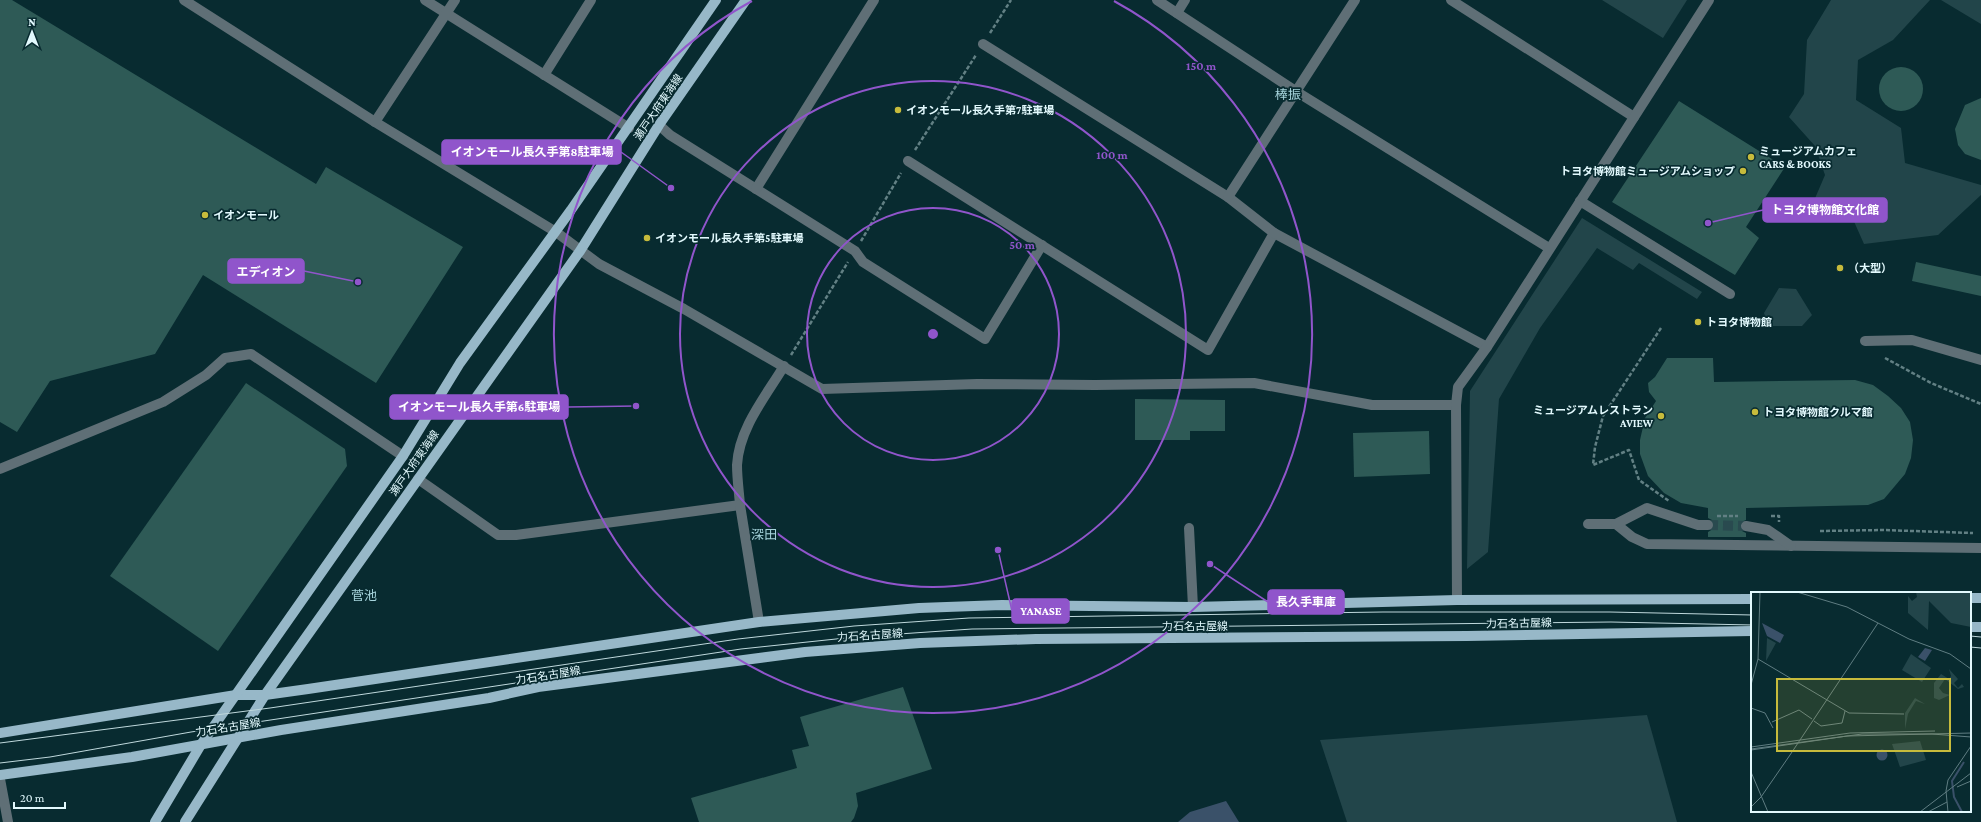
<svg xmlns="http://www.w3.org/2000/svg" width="1981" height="822" viewBox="0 0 1981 822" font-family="'Crimson Pro','Noto Sans JP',serif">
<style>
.green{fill:#22454a}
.water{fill:#3a5169}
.building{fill:#2e5a56}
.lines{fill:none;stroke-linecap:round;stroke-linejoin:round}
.minor-tunnel{stroke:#294a4f;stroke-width:10;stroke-dasharray:10 5;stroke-linecap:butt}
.path{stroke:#628084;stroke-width:2.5;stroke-dasharray:4 2;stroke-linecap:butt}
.minor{stroke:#5f6f76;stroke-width:10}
.major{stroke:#97b8c8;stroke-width:10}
.tram{stroke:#bfd8dc;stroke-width:1}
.ring{fill:none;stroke:#9055cb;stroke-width:2}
.poi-dot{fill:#c7bb3c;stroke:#082b30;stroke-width:1.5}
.labels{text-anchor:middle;stroke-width:3.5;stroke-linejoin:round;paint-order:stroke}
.street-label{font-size:11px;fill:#e2f9fd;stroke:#082b30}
.poi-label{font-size:11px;font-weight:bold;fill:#e2f9fd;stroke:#082b30;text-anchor:start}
.quarter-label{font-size:13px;fill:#a7d5dd;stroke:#082b30}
.inset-river{fill:none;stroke:#3a5169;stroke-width:2}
.inset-road{fill:none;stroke:#5f7d82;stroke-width:1}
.view{fill:#c7bb3c;fill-opacity:0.15;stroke:#c7bb3c;stroke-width:2}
.inset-edge{fill:none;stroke:#e2f9fd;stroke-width:2}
.centre{fill:#9055cb;stroke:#082b30;stroke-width:2}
.ring-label{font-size:12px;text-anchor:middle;font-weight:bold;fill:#9055cb;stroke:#082b30;stroke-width:3.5;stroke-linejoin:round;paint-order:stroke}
.leader{fill:none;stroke:#9055cb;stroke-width:1.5}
.callout-dot{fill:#9055cb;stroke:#082b30;stroke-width:1.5}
.callout{fill:#9055cb;stroke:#9055cb;stroke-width:1.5}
.callout-label{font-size:12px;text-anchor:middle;font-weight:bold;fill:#fff}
</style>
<rect width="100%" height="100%" fill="#082b30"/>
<!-- green -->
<g class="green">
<polygon points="1602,0 1687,0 1663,38"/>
<polygon points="1831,0 1930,0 1893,40 1858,60 1856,100 1901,128 1905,163 1981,185 1981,195 1938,235 1864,244 1852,217 1807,217 1825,175 1815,146 1789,117 1804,94 1807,40"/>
<polygon points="1941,0 1981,0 1981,24"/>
<polygon points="1582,218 1702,292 1697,299 1639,263 1633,270 1597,248 1540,328 1499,399 1488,552 1467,569 1470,391"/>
<polygon points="1779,288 1796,289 1812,315 1802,326 1769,326 1764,313"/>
<polygon points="1647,715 1677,822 1347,822 1320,740"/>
</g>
<!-- water -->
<polygon class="water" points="1226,801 1239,822 1178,822 1190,812"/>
<!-- building -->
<g class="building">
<polygon points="0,0 12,0 316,184 326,167 463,247 376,383 203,275 155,354 50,381 17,432 0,422"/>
<circle cx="1901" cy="89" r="22"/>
<polygon points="1981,98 1981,160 1965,154 1958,145 1955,129 1965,105"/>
<polygon points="1679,101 1785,167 1746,227 1759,238 1735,275 1612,202"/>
<polygon points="1916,262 1981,276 1981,296 1912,281"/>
<polygon points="1667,358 1713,358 1714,382 1855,380 1873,385 1888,396 1901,408 1910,422 1913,440 1911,458 1905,474 1884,499 1868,505 1746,508 1746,520 1741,522 1740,525 1742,531 1746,533 1746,537 1708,537 1708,532 1713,529 1714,525 1712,520 1708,518 1708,508 1681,503 1664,493 1648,476 1640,454 1640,440 1645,418 1656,401 1649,392 1648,383 1655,377"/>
<polygon points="246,383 345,449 347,466 218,651 110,576"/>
<polygon points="1135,399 1225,400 1225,431 1190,431 1190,440 1135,440"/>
<polygon points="1429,431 1430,474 1354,477 1353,433"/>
<polygon points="903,687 932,769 856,793 858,806 854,818 851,822 699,822 691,798 797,768 792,750 809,746 800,717"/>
</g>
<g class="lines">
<!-- minor-tunnel -->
<polyline class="minor-tunnel" points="1708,525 1746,526"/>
<!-- path -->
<g class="path">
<polyline points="990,33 1011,0"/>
<polyline points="915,150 976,55"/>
<polyline points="861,241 901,173"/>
<polyline points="1661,328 1603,416 1595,447 1593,465 1629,450 1639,480 1669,501"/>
<polyline points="791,355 848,262"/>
<polyline points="1885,358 1931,383 1981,404"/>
<polyline points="1717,516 1738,516"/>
<polyline points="1771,516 1779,516 1779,522"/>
<polyline points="1820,531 1883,530 1973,533"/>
</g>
<!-- minor -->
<g class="minor">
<polyline points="184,0 375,122 556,232 599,264 684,309 822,389 977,384 1095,385 1254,383 1372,405 1456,405"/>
<polyline points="425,0 629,128"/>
<polyline points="1157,0 1297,92 1549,248"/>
<polyline points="1451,0 1634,117"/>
<polyline points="1177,13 1185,0"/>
<polyline points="544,75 591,0"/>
<polyline points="375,122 455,0"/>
<polyline points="659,125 670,135 855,251 863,262 985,339 1042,245"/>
<polyline points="908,161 1208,350 1274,233 1228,197 983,44"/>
<polyline points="756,189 874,0"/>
<polyline points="1228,197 1355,0"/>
<polyline points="1580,201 1730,294"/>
<polyline points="1274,233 1487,347"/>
<polyline points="1865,341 1912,340 1981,360"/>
<polyline points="0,469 163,402 206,375 225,358 251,354 403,456"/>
<path d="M418 479 498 535H516L740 505C739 492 737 478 737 465 739 428 766 396 784 366"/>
<polyline points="740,505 759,622"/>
<polyline points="1588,524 1616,524 1632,537 1647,544 1981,548"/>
<polyline points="1616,524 1647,508 1698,525 1708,525"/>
<polyline points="1746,526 1768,530 1791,546"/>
<polyline points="1189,528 1193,607"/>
<polyline points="1457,600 1456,405 1458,387 1487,347 1709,0"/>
<polyline points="0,779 8,822"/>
</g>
<!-- major -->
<g class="major">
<polyline points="1970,598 1981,598"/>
<polyline points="1970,627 1981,627"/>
<polyline points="0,733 236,695 265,695 308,689 759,622 919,608 1002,605 1193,607 1457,600 1752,599"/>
<polyline points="0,775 132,757 281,730 489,698 538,687 805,652 920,643 1036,639 1467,636 1752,631"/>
<polyline points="155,822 202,743 403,456 460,363 571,210 716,0"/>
<polyline points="185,822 265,695 580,251 659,125 746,0"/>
</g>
<!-- tram -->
<g class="tram">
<polyline points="1970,636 1981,637"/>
<polyline points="1970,647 1981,648"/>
<polyline points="0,743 270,708 738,639 854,626 969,618 1383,612 1610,612 1752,615"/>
<polyline points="0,763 50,757 191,732 741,649 855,637 972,629 1611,622 1752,625"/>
</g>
</g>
<!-- distance rings -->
<g class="ring">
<circle cx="933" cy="334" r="126"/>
<circle cx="933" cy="334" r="253"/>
<path d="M1114 1A379 379 0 1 1 752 1"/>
</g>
<!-- markers -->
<g class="poi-dot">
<circle cx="898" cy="110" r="4"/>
<circle cx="1751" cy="157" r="4"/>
<circle cx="1743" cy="171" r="4"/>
<circle cx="205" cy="215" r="4"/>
<circle cx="647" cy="238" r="4"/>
<circle cx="1840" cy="268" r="4"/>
<circle cx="1698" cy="322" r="4"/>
<circle cx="1755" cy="412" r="4"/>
<circle cx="1661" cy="416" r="4"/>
</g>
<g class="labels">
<!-- street labels -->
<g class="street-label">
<text transform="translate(658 107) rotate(-56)" y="4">瀬戸大府東海線</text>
<text transform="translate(414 463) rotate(-55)" y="4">瀬戸大府東海線</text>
<text transform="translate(1519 623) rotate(-1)" y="4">力石名古屋線</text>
<text x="1195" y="630">力石名古屋線</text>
<text transform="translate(870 635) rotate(-4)" y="4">力石名古屋線</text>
<text transform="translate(548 675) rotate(-9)" y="4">力石名古屋線</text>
<text transform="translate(228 727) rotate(-9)" y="4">力石名古屋線</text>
</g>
<!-- poi labels -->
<g class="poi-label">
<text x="906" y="114">イオンモール長久手第7駐車場</text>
<text x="1759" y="155">ミュージアムカフェ<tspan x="1759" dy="13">CARS &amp; BOOKS</tspan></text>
<text x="1735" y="175" text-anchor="end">トヨタ博物館ミュージアムショップ</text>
<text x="213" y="219">イオンモール</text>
<text x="655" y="242">イオンモール長久手第5駐車場</text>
<text x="1848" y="272">（大型）</text>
<text x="1706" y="326">トヨタ博物館</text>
<text x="1653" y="414" text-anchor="end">ミュージアムレストラン<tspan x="1653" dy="13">AVIEW</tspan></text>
<text x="1763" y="416">トヨタ博物館クルマ館</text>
</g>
<!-- quarter labels -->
<g class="quarter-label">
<text x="1288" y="99">棒振</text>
<text x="764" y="539">深田</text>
<text x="364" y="600">菅池</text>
</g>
</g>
<!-- overview -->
<g transform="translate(1751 592)">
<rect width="220" height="220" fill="#082b30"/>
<path d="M165 0H220V35L200 31 178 9 177 38 157 21V4L161 9 166 5ZM16 46 25 51 15 69ZM160 62 180 76 171 90 151 78ZM198 77 207 87 214 80 203 91 207 96 211 92 213 95 207 97 194 87 188 96 192 101 199 103 188 108 183 106V91L190 82 198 87 200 84ZM164 106 174 112 165 109 157 122 154 137V121ZM169 149 175 168 149 175 141 152Z" fill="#22454a"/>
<path d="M11 31 33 43 29 51 16 44ZM174 56 181 58 174 69 167 65ZM125.5 163a5.5 5.5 0 1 1 11 0a5.5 5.5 0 1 1-11 0Z" fill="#3a5169"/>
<path class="inset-river" d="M211 220 203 205 201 189 213 170"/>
<path class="inset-road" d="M46 0 96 15 158 47 199 62 220 77M7 67 98 121 153 122M0 93 7 67 9 0M0 116 14 121 22 136M63 129 70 134 91 131 94 119M21 130 48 118 61 127M0 155 99 141 184 139M0 157 111 142H181L220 145M0 158 96 144 220 141M0 180 17 220M206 195 220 189M0 215 10 205 39 163 127 31M169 220 220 181M177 220 196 210M197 220 195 199 197 188 220 154"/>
<path class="view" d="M26 87H199V159H26Z"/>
<rect width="220" height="220" class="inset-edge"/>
</g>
<circle cx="933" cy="334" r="6" class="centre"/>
<g class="ring-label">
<text x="1201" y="70">150 m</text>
<text x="1112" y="159">100 m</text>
<text x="1022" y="249">50 m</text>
</g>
<!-- callouts -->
<path class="leader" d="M671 188L621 152M1708 223L1763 210M358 282L304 271M636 406L568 407M1210 564L1268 602M998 550L1012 611"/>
<g class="callout-dot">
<circle cx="671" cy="188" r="4"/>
<circle cx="1708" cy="223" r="4"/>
<circle cx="358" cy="282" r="4"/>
<circle cx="636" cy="406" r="4"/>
<circle cx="1210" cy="564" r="4"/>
<circle cx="998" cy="550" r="4"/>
</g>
<g class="callout">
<rect x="442" y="140" width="179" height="24" rx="4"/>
<rect x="1763" y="198" width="124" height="24" rx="4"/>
<rect x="228" y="259" width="76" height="24" rx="4"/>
<rect x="390" y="395" width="178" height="24" rx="4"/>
<rect x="1268" y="590" width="76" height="24" rx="4"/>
<rect x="1012" y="599" width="57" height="24" rx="4"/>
</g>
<g class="callout-label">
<text x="532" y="156">イオンモール長久手第8駐車場</text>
<text x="1825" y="214">トヨタ博物館文化館</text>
<text x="266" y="276">エディオン</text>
<text x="479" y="411">イオンモール長久手第6駐車場</text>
<text x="1306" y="606">長久手車庫</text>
<text x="1041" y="615">YANASE</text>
</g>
<!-- north arrow -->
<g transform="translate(32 32)" stroke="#082b30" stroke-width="3" paint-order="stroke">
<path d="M0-3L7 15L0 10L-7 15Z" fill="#e2f9fd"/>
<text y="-6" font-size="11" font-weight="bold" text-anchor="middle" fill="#e2f9fd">N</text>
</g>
<!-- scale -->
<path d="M14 802v6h51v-6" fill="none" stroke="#e2f9fd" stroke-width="2"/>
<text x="20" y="802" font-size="12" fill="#e2f9fd" stroke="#082b30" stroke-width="3" paint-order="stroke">20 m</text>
</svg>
